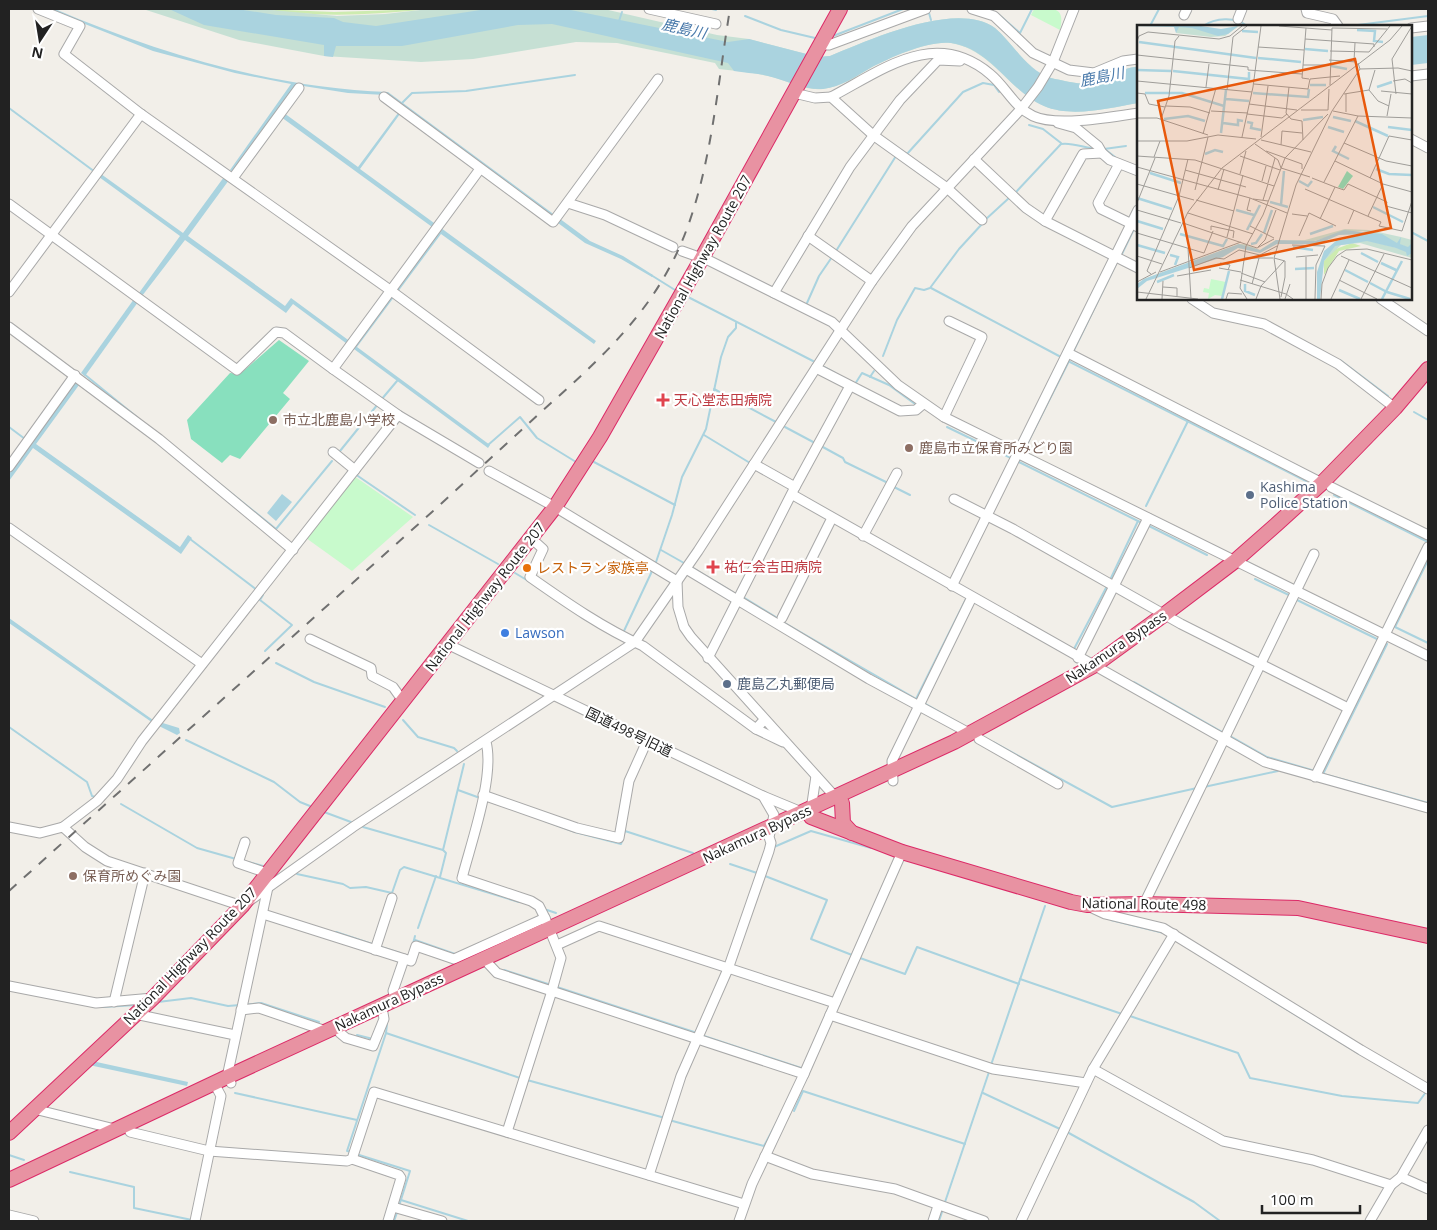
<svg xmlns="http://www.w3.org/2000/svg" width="1437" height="1230" viewBox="0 0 1437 1230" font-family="'Open Sans','Noto Sans JP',sans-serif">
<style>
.grass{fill:#cdebb0}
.wetland{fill:#c6e0d4}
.park{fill:#c8facc}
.pitch{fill:#88e0be}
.water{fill:#aad3df}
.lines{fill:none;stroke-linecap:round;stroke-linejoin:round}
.stream{stroke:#aad3df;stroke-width:2}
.minor-casing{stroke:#a9a9a9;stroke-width:11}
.highway-casing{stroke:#dc2a67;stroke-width:16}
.minor{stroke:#fff;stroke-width:9}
.highway{stroke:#e892a2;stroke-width:14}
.rail{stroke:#707070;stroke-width:2;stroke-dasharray:10 10;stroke-linecap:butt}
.health-dot{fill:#e0444e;stroke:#fff;stroke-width:2}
.education-dot{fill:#8d6e63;stroke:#fff;stroke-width:2}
.service-dot{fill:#5c6f8a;stroke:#fff;stroke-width:2}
.food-dot{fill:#e8710a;stroke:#fff;stroke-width:2}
.shop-dot{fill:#3f7fe0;stroke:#fff;stroke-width:2}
.labels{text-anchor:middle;stroke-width:4.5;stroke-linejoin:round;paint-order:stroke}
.street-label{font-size:14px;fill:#222;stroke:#fff}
.health-label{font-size:14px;fill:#be3a42;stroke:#fff;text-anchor:start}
.education-label{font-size:14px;fill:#785e54;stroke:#fff;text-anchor:start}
.service-label{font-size:14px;fill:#4e5e75;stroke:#fff;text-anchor:start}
.food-label{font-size:14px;fill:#c56008;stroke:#fff;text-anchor:start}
.shop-label{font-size:14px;fill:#366cbe;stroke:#fff;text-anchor:start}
.water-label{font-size:15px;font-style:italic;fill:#4a7aab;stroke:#fff}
.inset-river{fill:none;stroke:#aad3df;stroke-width:2.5}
.inset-road{fill:none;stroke:#9f9d99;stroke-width:1}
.view{fill:#e8590c;fill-opacity:0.15;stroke:#e8590c;stroke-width:2.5}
.inset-edge{fill:none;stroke:#222;stroke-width:2.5}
</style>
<rect width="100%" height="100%" fill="#f2efe9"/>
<!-- grass -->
<path class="grass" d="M261 9 334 12 429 9C373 15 317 18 261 9Z"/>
<!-- wetland -->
<g class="wetland">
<path d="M143 9H175L320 37 554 20 794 77 955 31 1010 74 1138 103C1109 108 1072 118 1044 106 1008 90 992 50 951 43 929 40 891 57 872 67 857 76 841 87 823 89 804 91 786 80 768 76 752 72 735 71 719 69L715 63 617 43 576 42 473 59 421 62 324 56 239 40Z"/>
<path d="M202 9H261L337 16 385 14 429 9H604L717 35 749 39 818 57 830 56C870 40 956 0 995 28 1013 43 1027 71 1051 78 1065 81 1086 87 1100 82 1113 77 1124 66 1138 67V81L1066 92 975 26 843 65 537 9 381 32Z"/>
</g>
<!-- park -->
<g class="park">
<path d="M1034 9C1052 9 1066 5 1060 30L1031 15Z"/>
<polygon points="354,476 413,517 352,571 306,538"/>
</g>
<!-- pitch -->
<polygon class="pitch" points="279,340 309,361 283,393 290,399 240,459 230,455 222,463 191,439 187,420 230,373 240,374"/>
<!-- water -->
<g class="water">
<path d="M47 9H55C160 54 274 88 388 92L590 241 623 256 653 275 652 277 621 259 585 243 385 95 348 93 297 85 234 173 230 170 291 84 235 73 153 51Z"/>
<path d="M169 9H237L276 15 334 18 343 22 376 26 487 9H566L728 42 749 39 818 57 830 56C870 40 956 0 995 28 1013 43 1027 71 1051 78 1065 81 1086 87 1100 82 1113 77 1124 66 1138 67V103C1109 108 1072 118 1044 106 1008 90 992 49 951 43 929 40 891 57 872 67 856 76 841 87 823 89 803 90 786 80 768 76 757 73 745 73 734 71L728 63 552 24 518 25 402 46H336L333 57 324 56V45L204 25Z"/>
<polygon points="1428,35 1428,63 1411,65 1411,37"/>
<polygon points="284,113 358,167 398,113 400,114 360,169 596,341 594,344 441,234 357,347 490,445 488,448 293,304 286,313 185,240 142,296 139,293 180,236 99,177 101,174 183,233 224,177 229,180 188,236 285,306 291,298 355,345 439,232 281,117"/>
<polygon points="134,299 138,302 85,376 81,373"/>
<polygon points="75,382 79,385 36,444 180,547 188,535 192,538 181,554 33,448 9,481 9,474"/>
<polygon points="282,494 292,502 276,521 267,513"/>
<polygon points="9,618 153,720 179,728 180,733 177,735 153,723 9,623"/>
<polygon points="92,1061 188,1082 187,1086 89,1065"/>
</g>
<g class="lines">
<!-- stream -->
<g class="stream">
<polyline points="712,9 716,10"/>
<polyline points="988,9 993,11"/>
<polyline points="929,13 931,20"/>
<polyline points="997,13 1020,33 1032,9"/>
<polyline points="745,16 781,30 815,38"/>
<polyline points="619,21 622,12"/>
<polyline points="1150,26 1159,9"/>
<path d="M1203 26C1215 18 1235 16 1247 26"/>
<polyline points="1350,26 1428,16"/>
<polyline points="833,36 903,9"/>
<polyline points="402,103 412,93 466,91 575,75"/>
<polyline points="9,108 95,172"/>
<polyline points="1029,125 1043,129 1061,143"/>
<polyline points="1104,149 1126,146"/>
<polyline points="901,150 907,154 963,92 983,83 994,85 999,92"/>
<polyline points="1106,150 1115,157"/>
<path d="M1016 192 1061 144C1072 142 1084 148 1096 149"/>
<polyline points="985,220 1009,198"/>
<polyline points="1411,232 1428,241"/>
<polyline points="836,251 896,156"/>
<polyline points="1121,256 1134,229"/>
<polyline points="651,275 675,290"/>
<polyline points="931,288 1059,356"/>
<polyline points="690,298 813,361"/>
<polyline points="807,303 819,276 832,257"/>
<polyline points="1073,352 1117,262"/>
<polyline points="883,356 897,320 915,288 924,290 930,288 959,249 982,224"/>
<polyline points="1340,360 1388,396"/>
<polyline points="1068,361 1306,481"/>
<polyline points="824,367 835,373"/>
<polyline points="84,374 138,418"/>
<polyline points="870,377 874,371"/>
<polyline points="855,384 862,373 889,385 915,404"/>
<polyline points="714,389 776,422"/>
<polyline points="381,400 397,381"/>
<polyline points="1414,412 1428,420"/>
<polyline points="9,427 25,439"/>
<polyline points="785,427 815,443"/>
<polyline points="947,427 1011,458"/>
<polyline points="704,435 750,463"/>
<polyline points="488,445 520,417 537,438 576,462"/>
<polyline points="821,446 843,458 845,462 888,483"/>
<polyline points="1025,448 1069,361"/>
<polyline points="340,451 378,404"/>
<polyline points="594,462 675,505"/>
<polyline points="1019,462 1142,523"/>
<polyline points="355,474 415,515"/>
<polyline points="216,481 276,529 332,461"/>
<polyline points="894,487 910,495"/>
<polyline points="1334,495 1428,542"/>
<polyline points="1146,506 1188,421"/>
<polyline points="429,525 498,564"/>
<polyline points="1147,525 1207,555"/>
<polyline points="190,539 257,590"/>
<polyline points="661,550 684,563"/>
<polyline points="1428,560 1395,627 1428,643"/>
<polyline points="655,565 672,515 682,477 706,429 721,357 728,337 736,328 736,323"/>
<polyline points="693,568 736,594"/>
<polyline points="515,573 530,582"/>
<polyline points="1255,579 1291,596"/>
<polyline points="1110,580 1138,521"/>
<polyline points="261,593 263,595 260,600 292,625 265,651"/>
<polyline points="743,597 779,619"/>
<polyline points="1295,599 1379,640"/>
<polyline points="581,617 605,631"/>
<polyline points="783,622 918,700"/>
<polyline points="623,633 653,569"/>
<polyline points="1074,649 1107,586"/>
<polyline points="276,663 314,682 385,707"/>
<polyline points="1134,682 1224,733"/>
<polyline points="916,699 966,599"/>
<polyline points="924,703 959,723"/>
<polyline points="403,720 418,737 454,748 457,751"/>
<polyline points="9,727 87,782 92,796 95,797"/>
<polyline points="1230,736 1267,757 1315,771"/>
<polyline points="186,740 274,782 300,802 310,806"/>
<polyline points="993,742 1112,807 1197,788"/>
<polyline points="1320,773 1428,803"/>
<polyline points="1323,774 1387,644 1385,643"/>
<polyline points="1204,787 1278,771"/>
<polyline points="458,790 480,798"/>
<polyline points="121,804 197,848 236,859"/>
<polyline points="324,812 351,822"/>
<polyline points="545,821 575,832 621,844 623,838"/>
<polyline points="363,827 443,850 446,853 440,877"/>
<polyline points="624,834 625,831 693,853"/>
<polyline points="774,847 811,831 871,848"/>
<polyline points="443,850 464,764"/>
<polyline points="248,862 263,866"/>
<polyline points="730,864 757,873"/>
<polyline points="297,874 343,884 350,888 366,887 392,893 400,870 404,867 519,902"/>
<polyline points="765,876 827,900 811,939 852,955"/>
<polyline points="547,910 556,913"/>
<polyline points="1111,920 1164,933"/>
<polyline points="418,928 436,876"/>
<polyline points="336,932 372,944"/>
<polyline points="415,940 455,954"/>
<polyline points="413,944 415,936"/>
<polyline points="381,947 400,953"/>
<polyline points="860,958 905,974 917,947 1019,984"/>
<polyline points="504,970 548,984"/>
<polyline points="1020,979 1122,1014"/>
<polyline points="557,987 697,1033"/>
<polyline points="1265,996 1361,1055"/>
<polyline points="158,1002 191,998 228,1006 240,1005"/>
<polyline points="245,1005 261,1003 319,1022"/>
<polyline points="103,1007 136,1005"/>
<polyline points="1130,1016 1238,1053 1250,1078 1342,1096 1418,1103 1426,1092"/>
<polyline points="386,1033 387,1024"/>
<polyline points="357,1035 373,1039"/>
<polyline points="701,1035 801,1068"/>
<polyline points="991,1065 1045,906"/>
<polyline points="527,1080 665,1118"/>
<polyline points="235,1093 357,1120"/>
<polyline points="983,1093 1060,1129"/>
<polyline points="794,1111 803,1091 965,1144"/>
<polyline points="669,1120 764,1146 778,1120"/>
<polyline points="1067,1132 1194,1202 1220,1221"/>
<polyline points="352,1152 347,1151 386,1033 520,1078"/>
<polyline points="356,1154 410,1171 399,1206"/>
<polyline points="9,1155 24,1160"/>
<polyline points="70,1172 134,1187 134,1208 192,1220"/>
<polyline points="401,1200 468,1221"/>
<polyline points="944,1205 989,1072"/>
<polyline points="394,1221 398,1210"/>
<polyline points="939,1221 943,1209"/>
</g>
<!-- minor casing -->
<g class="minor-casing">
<g id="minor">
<polyline points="38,9 80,26 64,54 141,114 390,290 539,400"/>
<polyline points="649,9 716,24"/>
<polyline points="972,9 994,16 1033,53 1069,70 1094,73 1123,61 1138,59"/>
<polyline points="1306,9 1307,13 1333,19 1338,26"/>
<polyline points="1184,15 1187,9"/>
<polyline points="1238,19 1242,9"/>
<polyline points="1411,28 1428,26"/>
<polyline points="821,45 829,45 926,9"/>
<polyline points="1411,76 1428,74"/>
<polyline points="794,93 815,98 831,97 873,135 947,188 982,220"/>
<polyline points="384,97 553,222 658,79"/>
<path d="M831 97C884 69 935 28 990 74 1006 87 1013 106 1033 116 1056 127 1112 117 1138 113"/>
<polyline points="1058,123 1076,128 1098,146 1102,153 1110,160 1138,171"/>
<polyline points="1411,139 1428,148"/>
<polyline points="974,159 1026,208 1045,221 1138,268"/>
<polyline points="1119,164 1098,203 1101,209 1138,227"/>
<polyline points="233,178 299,88"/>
<polyline points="568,203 605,215 673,247"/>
<polyline points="9,204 237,370 276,332 284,333 333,369"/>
<polyline points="1045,221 1083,154 1102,153"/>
<polyline points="808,236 872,281"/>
<polyline points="682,251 710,261 832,322 898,385 944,417 1428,656"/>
<polyline points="9,292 141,114"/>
<polyline points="774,293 850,167 900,100 938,60 960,61"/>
<polyline points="1192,299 1213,313 1264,324 1338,364 1395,408"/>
<polyline points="1381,299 1428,331"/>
<polyline points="9,327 159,439 293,550"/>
<polyline points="1068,353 1322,483"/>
<polyline points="816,368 900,411 916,410 923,404"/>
<polyline points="944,417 982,337 949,321"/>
<polyline points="333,452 355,470"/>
<polyline points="479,463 398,415 333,369 480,169"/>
<polyline points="9,467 75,375"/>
<polyline points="489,471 555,507 677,581 678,607 684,627 691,637 838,800"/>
<polyline points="795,487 850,386"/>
<polyline points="1331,487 1428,535"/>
<polyline points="793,495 1265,762 1428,808"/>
<polyline points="954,499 1013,529 1181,624 1348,708"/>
<polyline points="9,528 202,664"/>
<polyline points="863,536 897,473"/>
<path d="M532 539 543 549 530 577C567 603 603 628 643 646L756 729 764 720"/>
<polyline points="686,569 869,679 971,734"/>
<polyline points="952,586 1138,210"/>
<polyline points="782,618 832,518"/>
<polyline points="310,639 371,668 372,676 393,687 403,701"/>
<polyline points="447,644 763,796 804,813"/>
<polyline points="708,658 795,487 754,464"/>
<polyline points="1078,658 1148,518"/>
<polyline points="756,729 783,742"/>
<polyline points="979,739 1058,784"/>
<path d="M486 742C495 776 471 843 462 878L531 901 539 906 545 918 561 958 551 994 507 1132"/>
<polyline points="1315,777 1428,547"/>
<polyline points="893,781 892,761 972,597"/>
<polyline points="483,795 577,828 619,838 629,781 647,741"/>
<polyline points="811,810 816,776"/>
<polyline points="9,827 40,833 63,827 85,847 107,861 242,906 353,827 635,642 698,551 872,281 912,226 1021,109 1038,87 1053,62 1074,9"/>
<polyline points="63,827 97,801 117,779 142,741 398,415"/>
<polyline points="245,842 238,863 267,873"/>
<polyline points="1144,904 1314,554"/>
<polyline points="1090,907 1105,914 1163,928 1361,1050 1428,1089"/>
<polyline points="263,914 411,961 416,946 454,959 545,918"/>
<polyline points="557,945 599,926 835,1003"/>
<polyline points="375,950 392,898"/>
<polyline points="483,958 497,973 804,1074"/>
<polyline points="9,986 96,1003 153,998"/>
<polyline points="395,999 393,991 404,959"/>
<polyline points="114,1002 145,873"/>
<polyline points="241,1010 259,1008 326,1031"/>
<polyline points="135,1014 235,1035"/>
<polyline points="830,1015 993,1069 1086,1083"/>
<polyline points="340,1033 346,1038 373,1046 384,1019 383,1013"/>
<polyline points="1093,1069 1223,1141 1313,1160 1391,1185"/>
<polyline points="231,1083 227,1077 268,887"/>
<polyline points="34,1109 115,1129"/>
<polyline points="130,1132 209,1151 347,1161 352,1159 374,1092 744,1204"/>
<polyline points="765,1156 812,1174 895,1189 984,1221"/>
<polyline points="352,1159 399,1175 401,1178 388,1221"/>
<polyline points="649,1175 681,1076 728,969 769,851 771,843 769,837 774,815 763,796"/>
<polyline points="1401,1177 1428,1189"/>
<polyline points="393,1207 442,1221"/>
<polyline points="9,1215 34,1221"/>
<polyline points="195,1221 221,1096 214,1083"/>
<polyline points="739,1221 752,1184 804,1074 902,852"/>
<polyline points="933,1221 938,1206"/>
<polyline points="1021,1221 1093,1069 1174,934"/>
<polyline points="1370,1221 1391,1185 1401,1177 1428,1130"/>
</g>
</g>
<!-- highway casing -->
<g class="highway-casing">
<g id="highway">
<polyline points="842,803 843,823 852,833"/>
<polyline points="811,817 902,852 1071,902 1087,905 1144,904 1298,908 1428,936"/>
<polyline points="9,1133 153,998 242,906 555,507 600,437 702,258 840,9"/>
<polyline points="9,1180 227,1077 954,742 1095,665 1165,614 1235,561 1278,523 1322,483 1395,408 1428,369"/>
</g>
</g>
<!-- minor -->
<use href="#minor" class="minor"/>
<!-- highway -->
<use href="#highway" class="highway"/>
<!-- rail -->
<path class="rail" d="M9 891C150 764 291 638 432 512 468 479 505 445 541 412 588 370 636 328 667 272 710 197 716 92 730 9"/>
</g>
<!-- markers -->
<g class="health-dot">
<path d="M660.5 392.5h5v5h5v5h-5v5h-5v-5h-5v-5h5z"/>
<path d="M710.5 559.5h5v5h5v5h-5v5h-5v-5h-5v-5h5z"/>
</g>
<g class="education-dot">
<circle cx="273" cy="420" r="5"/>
<circle cx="909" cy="448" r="5"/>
<circle cx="73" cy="876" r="5"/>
</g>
<g class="service-dot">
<circle cx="1250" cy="495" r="5"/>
<circle cx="727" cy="684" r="5"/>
</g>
<circle class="food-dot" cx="527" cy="568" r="5"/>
<circle class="shop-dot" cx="505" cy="633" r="5"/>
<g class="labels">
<!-- street labels -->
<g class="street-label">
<text transform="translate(703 257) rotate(-61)" y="5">National Highway Route 207</text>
<text transform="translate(485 597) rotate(-52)" y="5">National Highway Route 207</text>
<text transform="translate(1116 647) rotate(-34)" y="5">Nakamura Bypass</text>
<text transform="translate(629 732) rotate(26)" y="5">国道498号旧道</text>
<text transform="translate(757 834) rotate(-25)" y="5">Nakamura Bypass</text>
<text transform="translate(1144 904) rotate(1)" y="5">National Route 498</text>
<text transform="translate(190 956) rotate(-46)" y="5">National Highway Route 207</text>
<text transform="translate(389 1002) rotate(-25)" y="5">Nakamura Bypass</text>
</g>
<!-- health labels -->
<g class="health-label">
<text x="674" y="405">天心堂志田病院</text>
<text x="724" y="572">祐仁会吉田病院</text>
</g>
<!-- education labels -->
<g class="education-label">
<text x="283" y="425">市立北鹿島小学校</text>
<text x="919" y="453">鹿島市立保育所みどり園</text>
<text x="83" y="881">保育所めぐみ園</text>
</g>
<!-- service labels -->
<g class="service-label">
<text x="1260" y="492">Kashima<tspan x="1260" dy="16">Police Station</tspan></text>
<text x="737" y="689">鹿島乙丸郵便局</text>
</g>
<!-- food labels -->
<g class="food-label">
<text x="537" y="573">レストラン家族亭</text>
</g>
<!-- shop labels -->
<g class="shop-label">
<text x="515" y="638">Lawson</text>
</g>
<!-- water labels -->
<g class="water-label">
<text transform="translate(684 29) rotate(13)" y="5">鹿島川</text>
<text transform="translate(1102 77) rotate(-11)" y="5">鹿島川</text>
</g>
</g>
<!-- overview -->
<g transform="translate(1137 25)">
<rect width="275" height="275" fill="#f2efe9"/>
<path d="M215 218 224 221 202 226 187 250V236L196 225Z" fill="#cdebb0"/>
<path d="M40 1H52L77 9 102 1 88 11 74 12 39 8ZM208 204 232 205 264 212 275 215V224L226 206 208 207 177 216 140 215 122 226 105 220 23 250 7 255 0 261 7 254 102 219H108L123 225 139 215H168ZM226 214 275 227V233L223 218 204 220 187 236 182 274 181 252 186 233 196 220Z" fill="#c6e0d4"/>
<path d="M74 254 89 257 85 271 78 270 71 274 72 268 66 267 67 263 72 264Z" fill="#c8facc"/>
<path d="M210 146 216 151 206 164 201 162Z" fill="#88e0be"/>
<path d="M0 1H64L84 4 101 1 91 9 81 11 55 3 42 2 39 8 37 2ZM207 205 245 209 260 218 264 212 263 219 271 222 274 219 275 228 270 231 269 227 259 223 230 216 198 221 187 236 183 274H180V247L187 226 199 216 228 209 202 210 181 219H140L123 228 101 223 86 232 10 256 0 264V259L7 254 102 219 123 225 139 215 178 216Z" fill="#aad3df"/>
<path class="inset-river" d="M220 5 238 6 237 16 246 17M105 6 121 7M2 17 119 33M168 24 191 26M121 33 164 37M194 41 210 44M0 45 34 46M36 46 112 54V47M173 60H189M240 62 255 57M8 68H45L87 81M116 68 171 72 172 64M89 74 112 76M196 92 214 96M27 94 51 91 68 96M166 95 186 92M218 96 251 111M110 97 115 98 114 103 124 105M86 98 101 100V95L106 96M191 102 207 107M251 102 275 105M84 108 89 65M199 121 196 126 212 134M68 129 78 125 86 127M239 144 252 149 275 150M13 148 44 158M162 156 171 161 175 156M0 173 35 184M133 177 151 182M144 180 147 146M236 182 266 197M99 185 117 190M0 196 26 204M110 205 123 180M127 208 135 185M43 209 86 221 90 214M173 209 196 201M114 219 119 218 125 209M0 220 28 228M156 222 176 225M224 228 241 237M33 230 41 232 38 240M244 238 259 245M158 244 177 243M208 245 231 257M20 257 37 250M233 258 248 266M108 259V266L118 270M202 265 223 274M250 267 273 274M85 274 92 246M245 274 265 236"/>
<path class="inset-road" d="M142 1 195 5M169 3 165 53 172 54M168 14 237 19V22M0 16 2 11 11 7 82 14 93 11 105 1M121 22 167 25M193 26 232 27 253 1M0 30 111 42V45L165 49M192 35 220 37M217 36 218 18M166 40H192M223 44 261 43 275 46M238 45 232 65 241 76 252 81M0 56 115 67M256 56 268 54 275 58M117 59 171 64 173 54 203 51M193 60 195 3 250 4M69 62 72 39M152 62 149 88 154 94 165 96 166 115M90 65 96 12 110 1M244 66 275 69M0 68 8 69 12 79 28 82M207 69 232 65M259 69 255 34 275 1M112 79 160 85M29 81 53 82 73 88M164 85H191M191 85 192 64M74 86 111 88M196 86 221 91 275 93M209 87V69M110 89 145 93 150 89M250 91 254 69M0 93H20L71 110M24 94 32 71 38 16 42 11M66 109 79 63M105 112 116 62 124 1M124 112 131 61M124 115 174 127M0 116H50L81 110 119 114M207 118 249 136 275 141M118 119 141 135 144 143 173 152M144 120 145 106 165 108M129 126 165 139V144M0 131 58 135 137 161M103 131 143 145M17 132 23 116M198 136 246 159 275 167M0 142 113 173 150 188M48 145 109 162M103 149 109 126M175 153 198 162 183 194M233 153 252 111 275 115M125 156 129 141M187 157 221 91M131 158 138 133M0 159 57 175M198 162 207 165 211 159 250 177 249 181 275 188M168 164 244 197 242 201 265 206 275 176M58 165 71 112M81 165 87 144M113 173 110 185 114 186M116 174 131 176M59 175 97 186M126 175 131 159M0 178 18 133M0 185 44 198M51 188 116 209M155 189 170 191M231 191 246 159M46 198 120 223 137 214M211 199 217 185M113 201 137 213M74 205V201L97 206 96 213M0 208 67 228 76 206M162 211 172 188 199 201M90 212 106 150M155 220 188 221 179 240 178 274M121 222 128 215 139 185M51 223 54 274M0 231 25 239M204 231 275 263M159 232 181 230M107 233H136M137 233 148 236V252L144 272M83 238 93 240 91 245M52 243 79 233 87 234 102 225 123 230 140 221M82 243 104 247M23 247 104 217M104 248 128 257M14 249 10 246 42 171 51 134M40 251 74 245M103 255 149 269 156 274M202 255 240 274M0 257 19 247M115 259 122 233M26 262 40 263V271M0 267 61 274M9 274 51 187 85 143 253 15 265 1M25 274 26 256M89 274 91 268 105 269M110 274 103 263 109 221 126 190 148 133 191 89M119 274 124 261 147 236M143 274 137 233 159 160 195 86 223 44 221 38M148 274 153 259M169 274V232M184 274 185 259 191 243 200 231 209 225 230 224 275 235M194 274 212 235M224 274 247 229"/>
<path class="view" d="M218 34 254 203 57 245 21 76Z"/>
<rect width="275" height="275" class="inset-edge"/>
</g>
<!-- border -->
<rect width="1437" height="1230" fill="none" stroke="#222222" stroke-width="20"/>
<!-- north arrow -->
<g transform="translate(40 40) rotate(192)" stroke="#ffffff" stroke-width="4" paint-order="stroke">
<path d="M0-4L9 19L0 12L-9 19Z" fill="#222222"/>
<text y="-8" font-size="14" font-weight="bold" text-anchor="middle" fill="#222222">N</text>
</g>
<!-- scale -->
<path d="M1262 1205v8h98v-8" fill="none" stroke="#222222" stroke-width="2.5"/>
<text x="1270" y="1205" font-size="15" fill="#222222" stroke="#ffffff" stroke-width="4" paint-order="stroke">100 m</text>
</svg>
